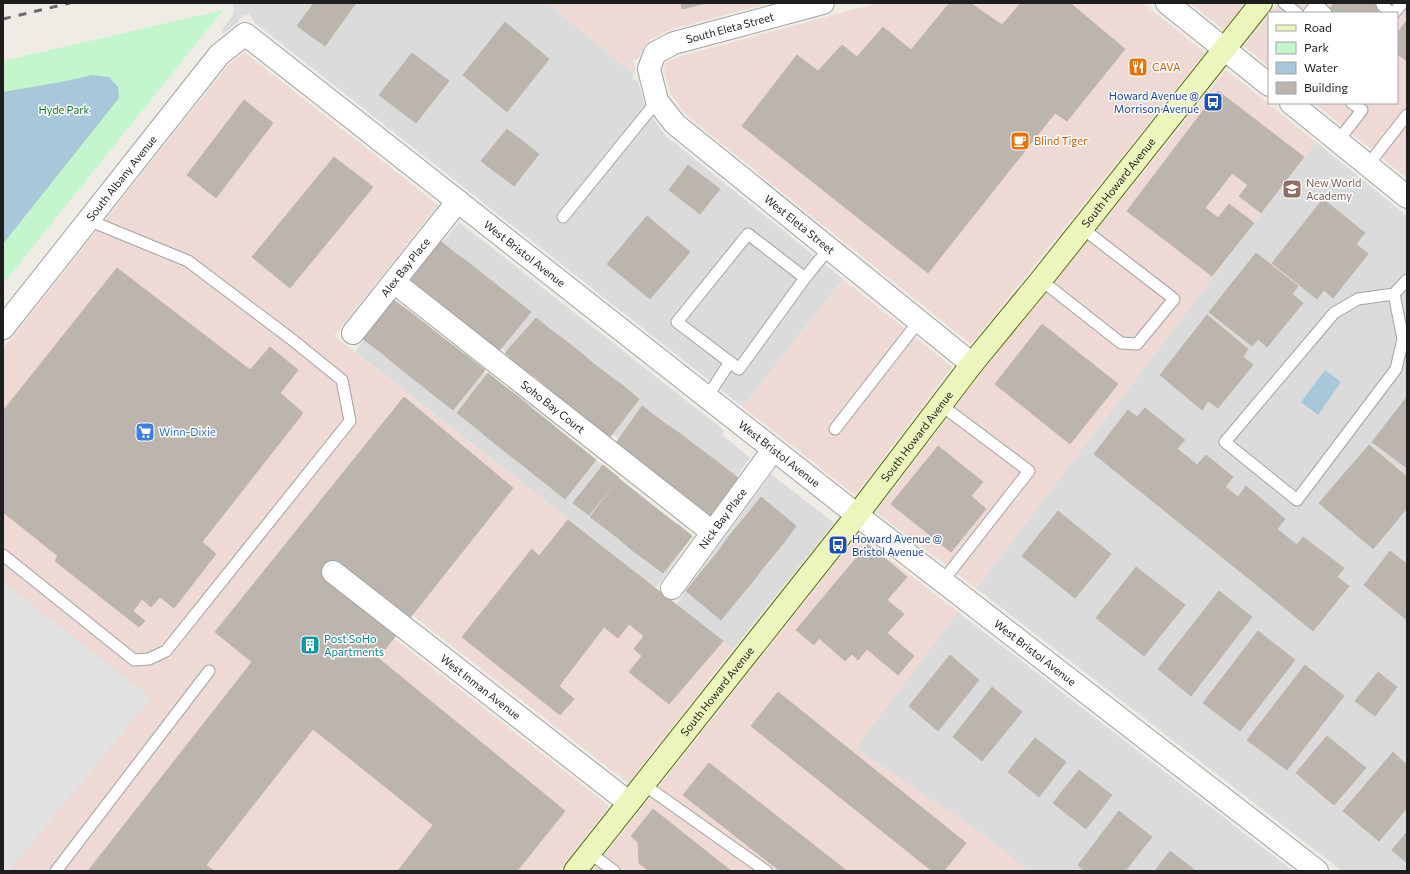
<svg xmlns="http://www.w3.org/2000/svg" width="1410" height="874" viewBox="0 0 1410 874" font-family="Commissioner,sans-serif">
<style>
.residential{fill:#dcdbdb}
.commercial{fill:#eed9d5}
.park{fill:#c4f6ce}
.parking{fill:#e2e2e2}
.water{fill:#a8c8d9}
.building{fill:#bbb5ae;stroke:#bfb5a8}
.lines{fill:none;stroke-linecap:round;stroke-linejoin:round}
.service-casing{stroke:#a2a2a2;stroke-width:13}
.minor-casing{stroke:#a2a2a2;stroke-width:24}
.tertiary-casing{stroke:#a2a2a2;stroke-width:24}
.secondary-casing{stroke:#596e0c;stroke-width:24}
.service{stroke:#fff;stroke-width:11}
.minor{stroke:#fff;stroke-width:22}
.tertiary{stroke:#fff;stroke-width:22}
.secondary{stroke:#ecf5bc;stroke-width:22}
.rail{stroke:#6c6c6c;stroke-width:3;stroke-dasharray:8 8;stroke-linecap:butt}
.labels{text-anchor:middle;stroke-width:3;stroke-linejoin:round;paint-order:stroke}
.street-label{font-size:11px;fill:#1e1e1e;stroke:#fff}
.food-label{font-size:11px;fill:#c56008;stroke:#fff;text-anchor:start}
.transit-label{font-size:11px;fill:#164399;stroke:#fff;text-anchor:end}
.park-label{font-size:11px;fill:#127626;stroke:#fff}
.education-label{font-size:11px;fill:#785e54;stroke:#fff;text-anchor:start}
.shop-label{font-size:11px;fill:#366cbe;stroke:#fff;text-anchor:start}
.culture-label{font-size:11px;fill:#0d838f;stroke:#fff;text-anchor:start}
</style>
<rect width="100%" height="100%" fill="#eeece5"/>
<!-- residential -->
<g class="residential">
<polygon points="233,3 548,3 634,74 632,79 638,81 646,110 666,136 843,279 743,407 255,23 249,14 246,16 244,14 236,24 224,34 221,31 232,17 234,11"/>
<polygon points="1316,142 1407,216 1407,871 1342,871 976,588"/>
<polygon points="459,222 725,431 722,435 750,458 711,511 413,279"/>
<polygon points="395,302 693,536 656,588 355,352"/>
<polygon points="771,474 834,523 733,649 676,605"/>
<polygon points="958,612 1293,871 1028,871 985,836 855,748"/>
</g>
<!-- commercial -->
<g class="commercial">
<polygon points="548,3 770,3 672,29 650,40 642,49 639,58 633,60 635,70 634,74"/>
<polygon points="878,3 1143,3 1205,53 971,344 685,114 670,93 664,68 666,62 678,57"/>
<polygon points="1190,3 1245,3 1224,30"/>
<polygon points="1278,3 1407,3 1407,178 1314,103 1397,103 1397,13 1270,13"/>
<polygon points="1269,15 1269,66 1244,46"/>
<polygon points="244,52 438,205 334,336 656,588 652,593 676,605 733,649 628,783 332,552 314,576 609,806 559,871 3,871 3,349 228,65"/>
<polygon points="1226,70 1316,142 976,588 876,512 982,372"/>
<polygon points="843,279 952,367 855,495 743,407"/>
<polygon points="858,535 958,612 855,748 985,836 1028,871 592,871"/>
</g>
<!-- park -->
<polygon class="park" points="223,10 3,284 3,61"/>
<!-- parking -->
<polygon class="parking" points="3,582 151,698 9,871 3,871"/>
<!-- water -->
<g class="water">
<polygon points="92,75 109,77 118,87 119,98 3,244 3,92 66,81"/>
<polygon points="1325,370 1341,382 1318,415 1301,402"/>
</g>
<!-- building -->
<g class="building">
<polygon points="314,3 356,3 325,46 297,26"/>
<polygon points="681,3 706,3 682,9"/>
<polygon points="962,3 970,3 1002,25 1021,3 1070,3 1125,49 1067,121 1055,113 928,273 742,126 797,55 818,71 842,45 857,57 883,27 911,50 948,5"/>
<polygon points="1334,3 1383,3 1376,13 1326,13"/>
<polygon points="1407,20 1407,61 1397,54 1397,34"/>
<polygon points="505,22 549,59 507,112 463,75"/>
<polygon points="412,53 449,81 416,123 379,95"/>
<polygon points="1218,91 1304,157 1261,213 1239,196 1248,185 1232,173 1205,208 1218,218 1229,204 1254,223 1212,276 1127,211"/>
<polygon points="244,100 273,123 216,198 187,175"/>
<polygon points="507,129 539,154 514,186 481,161"/>
<polygon points="334,157 373,187 290,288 252,257"/>
<polygon points="688,165 720,189 700,214 669,190"/>
<polygon points="1323,199 1365,233 1356,244 1368,254 1333,298 1324,290 1317,299 1272,263"/>
<polygon points="647,216 690,252 650,299 607,264"/>
<polygon points="438,239 455,253 424,291 407,278"/>
<polygon points="455,253 469,263 439,304 424,291"/>
<polygon points="1256,253 1298,286 1292,294 1303,303 1267,347 1258,339 1252,346 1209,312"/>
<polygon points="469,263 484,275 453,314 439,304"/>
<polygon points="117,268 250,370 270,347 298,370 280,393 303,413 202,542 216,554 174,608 160,597 151,607 142,599 133,611 145,621 139,627 55,561 58,556 3,512 3,411"/>
<polygon points="484,275 498,286 467,325 453,314"/>
<polygon points="498,286 512,297 482,337 467,325"/>
<polygon points="512,297 531,312 499,351 482,337"/>
<polygon points="391,298 410,312 378,350 360,337"/>
<polygon points="410,312 423,322 391,361 378,350"/>
<polygon points="1207,315 1248,349 1243,357 1253,365 1218,408 1208,401 1202,410 1160,375"/>
<polygon points="536,318 551,330 522,367 505,353"/>
<polygon points="423,322 438,334 406,373 391,361"/>
<polygon points="1042,324 1118,384 1070,444 995,384"/>
<polygon points="551,330 566,341 537,378 522,367"/>
<polygon points="438,334 451,344 420,384 406,373"/>
<polygon points="566,341 580,352 551,390 537,378"/>
<polygon points="451,344 467,356 435,396 420,384"/>
<polygon points="580,352 594,364 564,401 551,390"/>
<polygon points="467,356 485,370 453,410 435,396"/>
<polygon points="594,364 607,374 579,412 564,401"/>
<polygon points="488,373 505,387 475,427 457,413"/>
<polygon points="607,374 622,385 592,423 579,412"/>
<polygon points="622,385 639,399 610,437 592,423"/>
<polygon points="505,387 520,398 488,438 475,427"/>
<polygon points="404,397 513,488 378,658 565,811 517,871 398,871 433,825 313,729 206,865 214,871 88,871 252,662 215,632"/>
<polygon points="1407,397 1407,468 1372,442"/>
<polygon points="520,398 534,410 503,450 488,438"/>
<polygon points="642,406 663,422 635,458 616,443"/>
<polygon points="1145,408 1185,440 1177,449 1190,459 1155,503 1094,454 1128,410 1137,417"/>
<polygon points="534,410 548,421 516,460 503,450"/>
<polygon points="548,421 560,431 530,471 516,460"/>
<polygon points="663,422 682,435 654,472 635,458"/>
<polygon points="560,431 575,443 545,483 530,471"/>
<polygon points="682,435 700,449 672,486 654,472"/>
<polygon points="575,443 596,460 565,499 545,483"/>
<polygon points="1369,445 1407,477 1407,508 1373,549 1319,503"/>
<polygon points="938,446 983,482 971,496 986,509 951,552 891,504"/>
<polygon points="700,449 719,463 691,500 672,486"/>
<polygon points="1206,455 1233,477 1225,487 1238,497 1246,486 1285,519 1277,529 1287,537 1253,582 1155,503 1190,459 1197,465"/>
<polygon points="719,463 738,478 710,515 691,500"/>
<polygon points="603,465 619,478 589,515 573,503"/>
<polygon points="619,479 634,491 605,528 590,517"/>
<polygon points="634,491 648,502 619,539 605,528"/>
<polygon points="761,497 796,526 782,545 745,517"/>
<polygon points="648,502 662,513 633,551 619,539"/>
<polygon points="1058,511 1111,554 1075,598 1022,556"/>
<polygon points="662,513 676,524 647,561 633,551"/>
<polygon points="745,517 782,545 767,563 730,535"/>
<polygon points="568,520 723,641 669,704 629,672 642,656 634,649 644,636 629,624 618,638 604,627 559,686 574,699 560,715 462,637 532,549 539,556"/>
<polygon points="677,524 692,536 663,573 647,561"/>
<polygon points="730,535 767,563 753,581 717,553"/>
<polygon points="1287,537 1297,545 1303,537 1344,568 1337,577 1349,586 1313,631 1253,582"/>
<polygon points="868,544 907,577 887,600 904,614 887,633 914,656 898,675 867,649 858,660 852,654 845,661 819,638 814,645 796,630"/>
<polygon points="1390,551 1407,564 1407,620 1364,585"/>
<polygon points="717,553 753,581 738,599 701,572"/>
<polygon points="1136,567 1185,605 1144,656 1096,618"/>
<polygon points="701,572 738,599 721,620 686,591"/>
<polygon points="1219,591 1252,617 1191,696 1158,669"/>
<polygon points="1258,631 1295,660 1240,731 1203,703"/>
<polygon points="950,655 979,680 938,731 909,706"/>
<polygon points="1305,665 1344,696 1287,770 1247,740"/>
<polygon points="1378,672 1397,687 1375,716 1355,701"/>
<polygon points="992,687 1022,712 982,761 953,737"/>
<polygon points="778,692 966,843 944,871 932,871 751,726"/>
<polygon points="1327,736 1366,768 1334,805 1296,773"/>
<polygon points="1035,738 1066,762 1039,797 1008,772"/>
<polygon points="1393,752 1407,765 1407,808 1379,841 1343,811"/>
<polygon points="709,763 847,871 780,871 683,795"/>
<polygon points="1079,770 1112,795 1086,829 1053,803"/>
<polygon points="653,809 731,871 649,871 639,863 638,842 631,836"/>
<polygon points="1119,811 1152,837 1125,871 1085,871 1078,865"/>
<polygon points="1407,832 1407,863 1392,850"/>
<polygon points="1170,851 1196,871 1155,871"/>
</g>
<g class="lines">
<!-- service casing -->
<g class="service-casing">
<g id="service">
<polyline points="1284,3 1297,13"/>
<polyline points="1316,4 1326,13"/>
<polyline points="1382,5 1392,13"/>
<polyline points="1309,13 1317,3"/>
<polyline points="1394,13 1402,3"/>
<polyline points="1338,141 1362,110 1352,103"/>
<polyline points="1368,165 1407,115"/>
<polyline points="563,217 657,101"/>
<polyline points="805,278 748,234 677,322 739,369 805,278 829,248"/>
<polyline points="1041,280 1121,343 1137,344 1174,299 1082,228"/>
<polyline points="1394,294 1403,339 1396,369 1297,500 1225,442 1334,313 1358,299 1394,294 1407,280"/>
<polyline points="707,397 730,362"/>
<polyline points="941,405 1029,471 942,582"/>
<polyline points="835,429 919,321"/>
<polyline points="3,555 134,660 149,659 166,651 350,421 342,380 290,338 188,261 88,220"/>
<polyline points="643,784 766,871"/>
<polyline points="590,853 614,871"/>
<polyline points="56,871 209,671"/>
</g>
</g>
<!-- minor casing -->
<g class="minor-casing">
<g id="minor">
<path id="s1" d="M823 3 674 43 655 53 649 69 657 101 675 124 972 364"/>
<path id="s2" d="M394 282 712 532"/>
<path id="s3" d="M3 328 219 55 245 34 857 515 1317 871"/>
<path id="s4" d="M353 333 458 201"/>
<path id="s5" d="M333 572 628 802"/>
<path id="s6" d="M672 588 773 450"/>
</g>
</g>
<!-- tertiary casing -->
<g class="tertiary-casing">
<g id="tertiary">
<polyline points="1167,3 1269,85"/>
<polyline points="1291,103 1407,197"/>
</g>
</g>
<!-- secondary casing -->
<g class="secondary-casing">
<g id="secondary">
<path id="s7" d="M575 871 857 515 972 364 1041 280 1261 3"/>
</g>
</g>
<!-- service -->
<use href="#service" class="service"/>
<!-- minor -->
<use href="#minor" class="minor"/>
<!-- tertiary -->
<use href="#tertiary" class="tertiary"/>
<!-- secondary -->
<use href="#secondary" class="secondary"/>
<!-- rail -->
<polyline class="rail" points="3,19 70,3"/>
</g>
<!-- icons -->
<defs>
<g id="restaurant-square" transform="scale(1)"><rect x="-9" y="-9" width="18" height="18" rx="4" fill="#e8710a" stroke="#fff"/><path d="M-5-6h1v4h1v-4h1v4h1v-4h1v5L-1.5 .5V6h-2V.5L-5-1ZM5-6V6H3V1.5H1.5Q1.5-4 5-6Z" fill="#fff"/></g>
<g id="bus-square" transform="scale(1)"><rect x="-9" y="-9" width="18" height="18" rx="4" fill="#1a4fb4" stroke="#fff"/><path d="M-5-6H5V4H4V6H2V4H-2V6H-4V4H-5ZM-3.5-4V0h7V-4ZM-3.5 1.2v1.5H-2V1.2ZM2 1.2v1.5H3.5V1.2Z" fill="#fff"/></g>
<g id="cafe-square" transform="scale(1)"><rect x="-9" y="-9" width="18" height="18" rx="4" fill="#e8710a" stroke="#fff"/><path d="M-5.5-4.5H6V0H3Q3 3.5 0 3.5H-2.5Q-5.5 3.5-5.5 0ZM3-3.2v2h1.7v-2ZM-6 4.5H4V6H-6Z" fill="#fff"/></g>
<g id="school-square" transform="scale(1)"><rect x="-9" y="-9" width="18" height="18" rx="4" fill="#8d6e63" stroke="#fff"/><path d="M0-5L7-2L0 1L-7-2ZM-4 1L0 2.5L4 1V4Q0 6-4 4Z" fill="#fff"/></g>
<g id="supermarket-square" transform="scale(1)"><rect x="-9" y="-9" width="18" height="18" rx="4" fill="#3f7fe0" stroke="#fff"/><path d="M-6-5.5h2.5l.6 2H6L4.5 2H-2.5L-4.4-4H-6ZM-1.5 3.2a1.3 1.3 0 1 0 .1 0ZM3 3.2a1.3 1.3 0 1 0 .1 0Z" fill="#fff"/></g>
<g id="building-square" transform="scale(1)"><rect x="-9" y="-9" width="18" height="18" rx="4" fill="#0f9aa8" stroke="#fff"/><path d="M-4-6H4V6H1V3H-1V6H-4ZM-2.5-4.3h1.7v1.8h-1.7ZM.8-4.3h1.7v1.8H.8ZM-2.5-1h1.7V.8h-1.7ZM.8-1h1.7V.8H.8Z" fill="#fff"/></g>
</defs>
<g fill-rule="evenodd">
<use href="#restaurant-square" x="1138" y="67"/>
<use href="#bus-square" x="1213" y="102"/>
<use href="#cafe-square" x="1020" y="141"/>
<use href="#school-square" x="1292" y="189"/>
<use href="#supermarket-square" x="145" y="432"/>
<use href="#bus-square" x="838" y="545"/>
<use href="#building-square" x="310" y="645"/>
</g>
<g class="labels">
<!-- street labels -->
<g class="street-label">
<text transform="translate(730 28) rotate(-15)" y="4">South Eleta Street</text>
<text dy="4" stroke="none"><textPath href="#s3" startOffset="191">South Albany Avenue</textPath></text>
<text dy="4" stroke="none"><textPath href="#s7" startOffset="877">South Howard Avenue</textPath></text>
<text dy="4" stroke="none"><textPath href="#s1" startOffset="415">West Eleta Street</textPath></text>
<text dy="4" stroke="none"><textPath href="#s3" startOffset="737">West Bristol Avenue</textPath></text>
<text dy="4" stroke="none"><textPath href="#s4" startOffset="84">Alex Bay Place</textPath></text>
<text dy="4" stroke="none"><textPath href="#s2" startOffset="202">Soho Bay Court</textPath></text>
<text dy="4" stroke="none"><textPath href="#s7" startOffset="553">South Howard Avenue</textPath></text>
<text dy="4" stroke="none"><textPath href="#s3" startOffset="1061">West Bristol Avenue</textPath></text>
<text dy="4" stroke="none"><textPath href="#s6" startOffset="86">Nick Bay Place</textPath></text>
<text dy="4" stroke="none"><textPath href="#s3" startOffset="1385">West Bristol Avenue</textPath></text>
<text dy="4" stroke="none"><textPath href="#s5" startOffset="187">West Inman Avenue</textPath></text>
<text dy="4" stroke="none"><textPath href="#s7" startOffset="229">South Howard Avenue</textPath></text>
</g>
<!-- food labels -->
<g class="food-label">
<text x="1152" y="71">CAVA</text>
<text x="1034" y="145">Blind Tiger</text>
</g>
<!-- transit labels -->
<g class="transit-label">
<text x="1199" y="100">Howard Avenue @<tspan x="1199" dy="13">Morrison Avenue</tspan></text>
<text x="852" y="543" text-anchor="start">Howard Avenue @<tspan x="852" dy="13">Bristol Avenue</tspan></text>
</g>
<!-- park labels -->
<g class="park-label">
<text x="64" y="114">Hyde Park</text>
</g>
<!-- education labels -->
<g class="education-label">
<text x="1306" y="187">New World<tspan x="1306" dy="13">Academy</tspan></text>
</g>
<!-- shop labels -->
<g class="shop-label">
<text x="159" y="436">Winn-Dixie</text>
</g>
<!-- culture labels -->
<g class="culture-label">
<text x="324" y="643">Post SoHo<tspan x="324" dy="13">Apartments</tspan></text>
</g>
</g>
<!-- border -->
<rect width="1410" height="874" fill="none" stroke="#1e1e1e" stroke-width="8"/>
<!-- legend -->
<rect x="1268" y="12" width="130" height="92" fill="#ffffff" stroke="#a5a5a5"/>
<rect x="1276" y="25" width="20" height="6" fill="#ecf5bc" stroke="#a5a5a5"/>
<text x="1304" y="32" font-size="12" fill="#1e1e1e">Road</text>
<rect x="1276" y="42" width="20" height="12" fill="#c4f6ce" stroke="#a5a5a5"/>
<text x="1304" y="52" font-size="12" fill="#1e1e1e">Park</text>
<rect x="1276" y="62" width="20" height="12" fill="#a8c8d9" stroke="#a5a5a5"/>
<text x="1304" y="72" font-size="12" fill="#1e1e1e">Water</text>
<rect x="1276" y="82" width="20" height="12" fill="#bbb5ae" stroke="#a5a5a5"/>
<text x="1304" y="92" font-size="12" fill="#1e1e1e">Building</text>
</svg>
